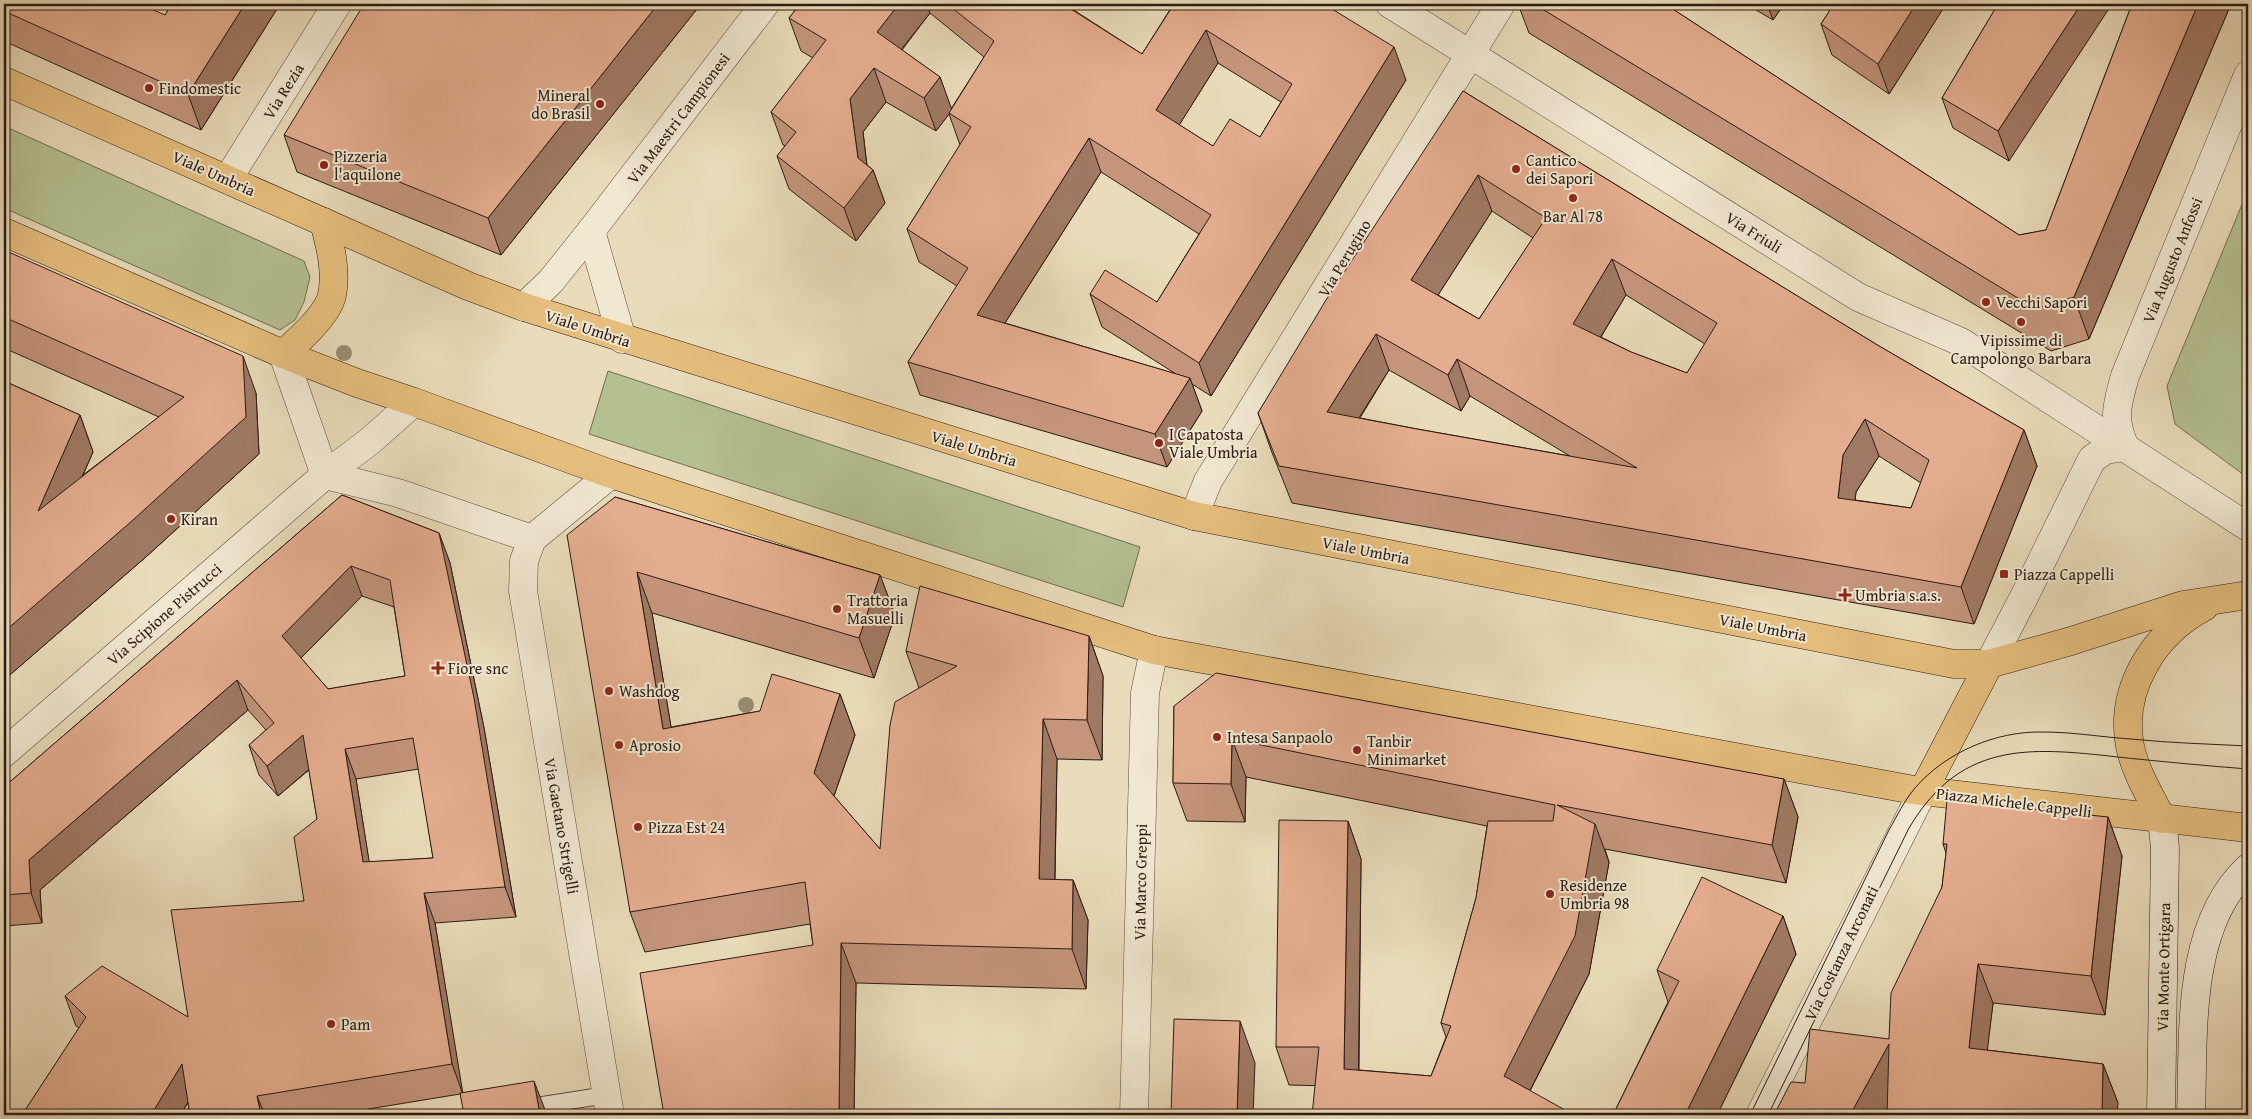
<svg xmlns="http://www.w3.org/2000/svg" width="2252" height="1119" viewBox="0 0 2252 1119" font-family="'Gentium Book Plus',serif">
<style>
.green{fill:#b5c091;stroke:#706e52}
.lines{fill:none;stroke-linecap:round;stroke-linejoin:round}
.lane-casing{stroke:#5b4b3e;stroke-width:18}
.street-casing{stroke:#5b4b3e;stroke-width:29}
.secondary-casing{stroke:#2b1b14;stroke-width:29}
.primary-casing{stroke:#2b1b14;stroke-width:29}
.lane{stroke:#f1e8d2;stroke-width:16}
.street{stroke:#f1e8d2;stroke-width:28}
.secondary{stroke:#f1e8d2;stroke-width:28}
.primary{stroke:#e5be7d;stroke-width:28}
.tram{stroke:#2b1b14;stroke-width:1}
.tree{fill:#988d74}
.wall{fill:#c4957b;stroke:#2b1b14;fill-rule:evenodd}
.shaded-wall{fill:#a07964;stroke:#2b1b14}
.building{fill:#e4ad8f;stroke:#2b1b14;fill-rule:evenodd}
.poi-dot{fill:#8f2418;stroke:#f1e8d2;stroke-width:2}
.labels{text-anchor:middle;stroke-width:4;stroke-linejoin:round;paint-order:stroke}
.poi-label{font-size:16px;fill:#2b1b14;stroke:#f1e8d2;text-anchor:start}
.street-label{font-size:16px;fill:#2b1b14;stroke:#f1e8d2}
</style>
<rect width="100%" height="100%" fill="#eadcba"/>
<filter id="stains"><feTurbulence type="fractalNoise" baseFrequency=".004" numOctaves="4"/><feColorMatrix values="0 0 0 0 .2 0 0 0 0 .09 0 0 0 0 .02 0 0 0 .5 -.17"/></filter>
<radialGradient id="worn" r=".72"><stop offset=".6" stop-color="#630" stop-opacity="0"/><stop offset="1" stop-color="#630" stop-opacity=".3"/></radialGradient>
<!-- green -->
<g class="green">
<polygon points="4,126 304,261 310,277 304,302 295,320 280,330 4,208"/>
<polygon points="2248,190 2248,478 2175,424 2167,386"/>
<polygon points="608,371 1140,547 1123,607 589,434"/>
</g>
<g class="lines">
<!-- lane casing -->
<g class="lane-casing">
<polyline id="lane" points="479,1115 607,1095"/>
</g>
<!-- street casing -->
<g class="street-casing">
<g id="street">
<polyline points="1390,4 1858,297 1961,342 2248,527"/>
<polyline points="228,179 337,4"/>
<polyline points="591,231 622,339"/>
<polyline points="524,307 551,281 591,231 765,4"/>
<polyline points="283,354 325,475"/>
<path d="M2125 447C2112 419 2117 405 2125 376L2248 75"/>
<polyline points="325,475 398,493 532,539"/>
<polyline points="1194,516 1208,481 1501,4"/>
<polyline points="1989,664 2024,597 2092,459 2105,450 2125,447"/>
<polyline points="4,753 325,475 370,441 414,402"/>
<polyline points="610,1115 523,591 524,561 532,539 611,474"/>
<polyline points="1134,1115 1145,693 1154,650"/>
<polyline points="1760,1115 1923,791"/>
</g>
</g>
<!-- secondary casing -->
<g class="secondary-casing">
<g id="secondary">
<polyline points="2161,1115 2165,848 2162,819"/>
<path d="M2191 1115C2194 1036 2185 927 2248 868"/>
</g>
</g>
<!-- primary casing -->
<g class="primary-casing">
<g id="primary">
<polyline points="4,81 468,286 524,307 1194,516 1954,664 1989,664 2071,641 2183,605 2248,595"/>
<polyline points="4,232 283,354 357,383 414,402 611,474 1154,650 1914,790 2248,828"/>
<path d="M283 354C298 341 328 315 332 295 337 271 330 245 324 222"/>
<polyline points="1923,791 1989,664"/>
<path d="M2162 819C2150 796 2135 771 2130 746 2119 688 2155 633 2204 607"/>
</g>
</g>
<!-- lane -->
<use href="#lane" class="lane"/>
<!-- street -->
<use href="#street" class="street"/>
<!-- secondary -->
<use href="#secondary" class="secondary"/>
<!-- primary -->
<use href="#primary" class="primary"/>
<!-- tram -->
<g class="tram">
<path d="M1750 1115 1889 830C1897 816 1904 801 1915 788 1946 752 1996 731 2043 732 2073 732 2101 737 2131 739 2170 743 2209 744 2248 746"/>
<path d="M1768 1115 1909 828C1963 737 2036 748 2127 758 2167 762 2208 766 2248 769"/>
</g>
</g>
<!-- trees -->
<g class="tree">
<circle cx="344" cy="353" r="8"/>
<circle cx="746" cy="705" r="8"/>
</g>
<!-- wall -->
<g class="wall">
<polygon points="4,4 165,15 172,4 280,4 201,130 4,41"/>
<polygon points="701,4 501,255 297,172 284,135"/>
<path d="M800 4H1071L1069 7 1142 54 1171 8 1163 4H1324L1406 80 1211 396 1192 384 1202 411 1167 467 920 395 908 362 957 286 919 262 907 229 960 145 949 114 936 131 886 102 863 132 867 165 873 170 885 203 856 241 789 189 777 156 785 146 783 145 771 112 813 58 801 51 789 18ZM930 13 984 57 951 109 940 77 902 50ZM1218 63 1281 102 1260 137 1213 146 1179 125ZM1101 172 1199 234 1157 302 1090 294 1102 327 1176 374 1005 323Z"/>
<polygon points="1518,4 1665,4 2019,235 2046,230 2132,4 2231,4 2089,339 2051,351 1529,33"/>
<polygon points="1746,4 1784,4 1773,20"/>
<polygon points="1834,4 1946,4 1889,94 1832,55 1821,24"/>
<polygon points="1998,4 2009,161 1953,128 1942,98"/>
<path d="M1463 91 1879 346 2024 430 2037 466 1974 624 1292 503 1271 450 1258 413ZM1492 211 1533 238 1479 319 1438 295ZM1626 295 1705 344 1687 373 1631 352 1601 337ZM1389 370 1461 411 1470 396 1570 456 1417 429 1360 418ZM1879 456 1921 483 1911 508 1855 500 1856 492Z"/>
<polygon points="4,250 256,393 259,454 147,556 4,680 4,381 80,415 93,452 83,475 159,417 4,348"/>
<path d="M342 495 439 533 450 563 484 728 516 917 435 923 462 1093 460 1094 332 1115H190L188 1103 180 1115H22L79 1028 76 1026 65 996 188 1017 304 901 317 819 309 770 278 796 259 775 249 745 266 730 248 710 40 890 42 923 4 926V787ZM362 596 394 607 405 676 328 689 301 658ZM419 769 433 858 369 862 356 779Z"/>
<polygon points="615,497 880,575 895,615 874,678 652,613 671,727 760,711 840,694 855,735 834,796 880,849 919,688 906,651 1089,636 1103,676 1102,760 1057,759 1055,880 1073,880 1088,920 1086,989 856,983 854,1115 664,1115 813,945 810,924 645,952 630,912"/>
<polygon points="1174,706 1784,779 1798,817 1786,883 1605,849 1609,862 1589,974 1530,1091 1289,1085 1276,1047 1348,821 1361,859 1359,1070 1431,1076 1446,1037 1441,1023 1476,898 1487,826 1246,777 1245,822 1187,821 1173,783"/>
<polygon points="2108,817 2122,856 2105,1015 1993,1003 1987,1050 2103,1064 2118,1103 1887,1114 1805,1083 1889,1039 1942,887 1946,853 1943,844"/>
<polygon points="1783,916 1796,954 1717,1115 1613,1115 1668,1002 1657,970"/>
</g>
<!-- shaded-wall -->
<g class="shaded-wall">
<polygon points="245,4 280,4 201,130 188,94"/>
<polygon points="658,4 701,4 501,255 488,218"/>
<polygon points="899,4 926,4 930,13 889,65 877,32"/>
<polygon points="1050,4 1071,4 1058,26"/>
<polygon points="1767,4 1784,4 1773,20"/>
<polygon points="1916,4 1946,4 1889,94 1878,64"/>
<polygon points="2081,4 2112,4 2009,161 1998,131"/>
<polygon points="2198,4 2231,4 2089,339 2074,297"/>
<polygon points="1206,30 1218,63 1168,143 1156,110"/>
<polygon points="1394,47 1406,80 1211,396 1199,363"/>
<polygon points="874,68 886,102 863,132 868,176 873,170 885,203 856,241 844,208 858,158 850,99"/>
<polygon points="940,77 952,110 936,131 924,98"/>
<polygon points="1089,138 1101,172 989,348 977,315"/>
<polygon points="1478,175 1492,211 1424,317 1411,280"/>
<polygon points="1612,259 1626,295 1586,361 1573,324"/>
<polygon points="1376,334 1389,370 1340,448 1327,412"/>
<polygon points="243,356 256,393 259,454 147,556 4,680 4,632"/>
<polygon points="1457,359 1470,396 1461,411 1448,375"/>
<polygon points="1190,378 1202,411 1167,467 1155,434"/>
<polygon points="80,415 93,452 51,547 38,511"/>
<polygon points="1865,419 1879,456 1856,492 1851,535 1838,498 1843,455"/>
<polygon points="2024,430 2037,466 1974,624 1961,587"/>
<polygon points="439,533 450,563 484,728 516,917 505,887"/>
<polygon points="351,566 362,596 293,666 282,636"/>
<polygon points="637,572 652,613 678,769 663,729"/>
<polygon points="880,575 895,615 874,678 859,638"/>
<polygon points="1089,636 1103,676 1102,760 1087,720"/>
<polygon points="237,680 248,710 40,890 42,923 31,893 29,860"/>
<polygon points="840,694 855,735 828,813 814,773"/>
<polygon points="1043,719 1057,759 1054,920 1039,879"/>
<polygon points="303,735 314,765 278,796 267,766"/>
<polygon points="1232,739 1246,777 1245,822 1231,784"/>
<polygon points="345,749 356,779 374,892 363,862"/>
<polygon points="1784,779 1798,817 1786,883 1772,845"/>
<polygon points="2108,817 2122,856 2105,1015 2091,976"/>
<polygon points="1348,821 1361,859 1358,1107 1344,1069"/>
<polygon points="1595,824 1609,862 1589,974 1518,1114 1504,1076"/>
<polygon points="1073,880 1088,920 1086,989 1072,949"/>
<polygon points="424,893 435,923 463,1094 452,1064"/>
<polygon points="1783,916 1796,954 1717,1115 1685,1115"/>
<polygon points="841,943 856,983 854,1115 839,1115"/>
<polygon points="1978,964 1993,1003 1983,1087 1969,1048"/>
<polygon points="1240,1021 1255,1063 1253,1115 1237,1115"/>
<polygon points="1889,1044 1903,1083 1886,1115 1850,1115"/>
<polygon points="182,1064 193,1094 180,1115 151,1115"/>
<polygon points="2103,1064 2118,1103 2117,1115 2102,1115"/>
<polygon points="534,1081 547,1115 540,1115"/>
<polygon points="257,1096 265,1115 261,1115"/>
</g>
<!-- building -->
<g class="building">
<polygon points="4,4 140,4 165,15 172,4 245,4 188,94 4,11"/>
<polygon points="364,4 658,4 488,218 284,135"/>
<polygon points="800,4 899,4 877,32 940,77 924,98 874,68 850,99 858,158 873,170 844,208 777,156 796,132 771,112 826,40 789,18"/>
<path d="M947 4H1063L1142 54 1174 4H1324L1394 47 1199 363 1090 294 1105 270 1157 302 1211 215 1089 138 977 315 1190 378 1155 434 908 362 968 268 907 229 971 127 949 113 994 41ZM1206 30 1292 84 1260 137 1230 119 1213 146 1156 110Z"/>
<polygon points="1534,4 1665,4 2019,235 2046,230 2132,4 2198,4 2074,297 2036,309"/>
<polygon points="1834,4 1916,4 1878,64 1821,24"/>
<polygon points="1998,4 2081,4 1998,131 1942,98"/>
<path d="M1463 91 1879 346 2024 430 1961 587 1279 466 1258 413 1326 300ZM1478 175 1546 218 1479 319 1411 280ZM1612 259 1717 323 1687 373 1631 352 1573 324ZM1376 334 1448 375 1457 359 1637 468 1417 429 1327 412ZM1865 419 1929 460 1911 508 1838 498 1843 455Z"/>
<polygon points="4,250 243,356 246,417 133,520 4,632 4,381 80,415 38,511 184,397 4,317"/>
<path d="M342 495 439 533 474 698 505 887 424 893 452 1064 257 1096 261 1115H190L182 1064 151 1115H22L86 1017 65 996 102 966 188 1017 171 910 304 901 294 837 317 819 303 735 267 766 249 745 274 723 237 680 29 860 31 893 4 895V787ZM351 566 390 580 405 676 328 689 282 636ZM413 738 433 858 363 862 345 749Z"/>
<polygon points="615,497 880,575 859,638 637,572 663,729 760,711 772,674 840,694 814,773 880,849 890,725 895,702 957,666 906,651 920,586 1089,636 1087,720 1043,719 1039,879 1073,880 1072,949 841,943 839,1115 664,1115 640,973 813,945 805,882 630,912 567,535"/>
<polygon points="1216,673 1784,779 1772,845 1557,805 1595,824 1575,936 1504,1076 1574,1115 1312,1115 1319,1047 1276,1047 1279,820 1348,821 1344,1069 1431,1076 1451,1026 1441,1023 1476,898 1488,821 1553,821 1555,805 1232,739 1231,784 1173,783 1174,706"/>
<polygon points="1947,800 2108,817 2091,976 1978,964 1969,1048 2103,1064 2102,1115 1887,1115 1889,1044 1850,1115 1774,1115 1791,1082 1805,1083 1810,1029 1889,1039 1891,993 1942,887 1947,844 1943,844"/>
<polygon points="1702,877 1783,916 1685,1115 1613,1115 1679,981 1657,970"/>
<polygon points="1174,1019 1240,1021 1237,1115 1171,1115"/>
<polygon points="534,1081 540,1115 464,1115 460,1093"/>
</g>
<!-- markers -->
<g class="poi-dot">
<circle cx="149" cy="88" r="5"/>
<circle cx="600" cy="104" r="5"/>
<circle cx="324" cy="165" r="5"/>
<circle cx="1516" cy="169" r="5"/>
<circle cx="1573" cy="198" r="5"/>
<circle cx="1986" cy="302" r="5"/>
<circle cx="2021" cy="322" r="5"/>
<circle cx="1159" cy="443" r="5"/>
<circle cx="171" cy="519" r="5"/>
<rect x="1999" y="569" width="10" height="10" rx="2.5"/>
<path d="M1842.5 587.5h5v5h5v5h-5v5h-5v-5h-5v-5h5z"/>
<circle cx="837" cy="609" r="5"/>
<path d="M435.5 660.5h5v5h5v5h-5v5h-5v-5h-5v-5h5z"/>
<circle cx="609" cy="691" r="5"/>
<circle cx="1217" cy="737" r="5"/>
<circle cx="619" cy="745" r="5"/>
<circle cx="1357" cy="750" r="5"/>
<circle cx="638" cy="827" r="5"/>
<circle cx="1550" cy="894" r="5"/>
<circle cx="331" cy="1024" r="5"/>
</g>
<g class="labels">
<!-- poi labels -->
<g class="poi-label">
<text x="159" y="94">Findomestic</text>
<text x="590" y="101" text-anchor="end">Mineral<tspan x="590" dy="18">do Brasil</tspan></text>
<text x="334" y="162">Pizzeria<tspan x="334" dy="18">l'aquilone</tspan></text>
<text x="1526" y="166">Cantico<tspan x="1526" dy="18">dei Sapori</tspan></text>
<text x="1573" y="222" text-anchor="middle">Bar Al 78</text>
<text x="1996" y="308">Vecchi Sapori</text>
<text x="2021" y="346" text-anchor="middle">Vipissime di<tspan x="2021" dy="18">Campolongo Barbara</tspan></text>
<text x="1169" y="440">I Capatosta<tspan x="1169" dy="18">Viale Umbria</tspan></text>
<text x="181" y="525">Kiran</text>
<text x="2014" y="580">Piazza Cappelli</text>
<text x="1855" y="601">Umbria s.a.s.</text>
<text x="847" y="606">Trattoria<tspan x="847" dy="18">Masuelli</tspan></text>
<text x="448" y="674">Fiore snc</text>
<text x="619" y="697">Washdog</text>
<text x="1227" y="743">Intesa Sanpaolo</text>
<text x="1367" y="747">Tanbir<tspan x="1367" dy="18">Minimarket</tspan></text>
<text x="629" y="751">Aprosio</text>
<text x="648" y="833">Pizza Est 24</text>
<text x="1560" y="891">Residenze<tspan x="1560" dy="18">Umbria 98</tspan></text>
<text x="341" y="1030">Pam</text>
</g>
<!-- street labels -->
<g class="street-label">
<text transform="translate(283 91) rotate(-58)" y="6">Via Rezia</text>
<text transform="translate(678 118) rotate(-53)" y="6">Via Maestri Campionesi</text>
<text transform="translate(214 173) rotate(24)" y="6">Viale Umbria</text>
<text transform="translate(1754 232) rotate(32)" y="6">Via Friuli</text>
<text transform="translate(1344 258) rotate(-59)" y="6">Via Perugino</text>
<text transform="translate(2172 260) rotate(-68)" y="6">Via Augusto Anfossi</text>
<text transform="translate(588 328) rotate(18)" y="6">Viale Umbria</text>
<text transform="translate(974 448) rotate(17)" y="6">Viale Umbria</text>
<text transform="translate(1366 550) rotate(11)" y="6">Viale Umbria</text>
<text transform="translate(164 614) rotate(-41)" y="6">Via Scipione Pistrucci</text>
<text transform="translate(1763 627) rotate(11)" y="6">Viale Umbria</text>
<text transform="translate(2014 802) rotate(7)" y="6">Piazza Michele Cappelli</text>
<text transform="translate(562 826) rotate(80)" y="6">Via Gaetano Strigelli</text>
<text transform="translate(1140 882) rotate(-89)" y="6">Via Marco Greppi</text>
<text transform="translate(1841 953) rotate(-64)" y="6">Via Costanza Arconati</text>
<text transform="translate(2163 967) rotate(-89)" y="6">Via Monte Ortigara</text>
</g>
</g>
<!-- margin -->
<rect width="2252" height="1119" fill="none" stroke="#eadcba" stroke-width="20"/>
<rect x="5" y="5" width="2242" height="1109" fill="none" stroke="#2b1b14" stroke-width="2.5"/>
<rect x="10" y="10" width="2232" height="1099" fill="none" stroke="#2b1b14"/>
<rect width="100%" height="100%" filter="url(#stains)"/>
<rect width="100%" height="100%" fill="url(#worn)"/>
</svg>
